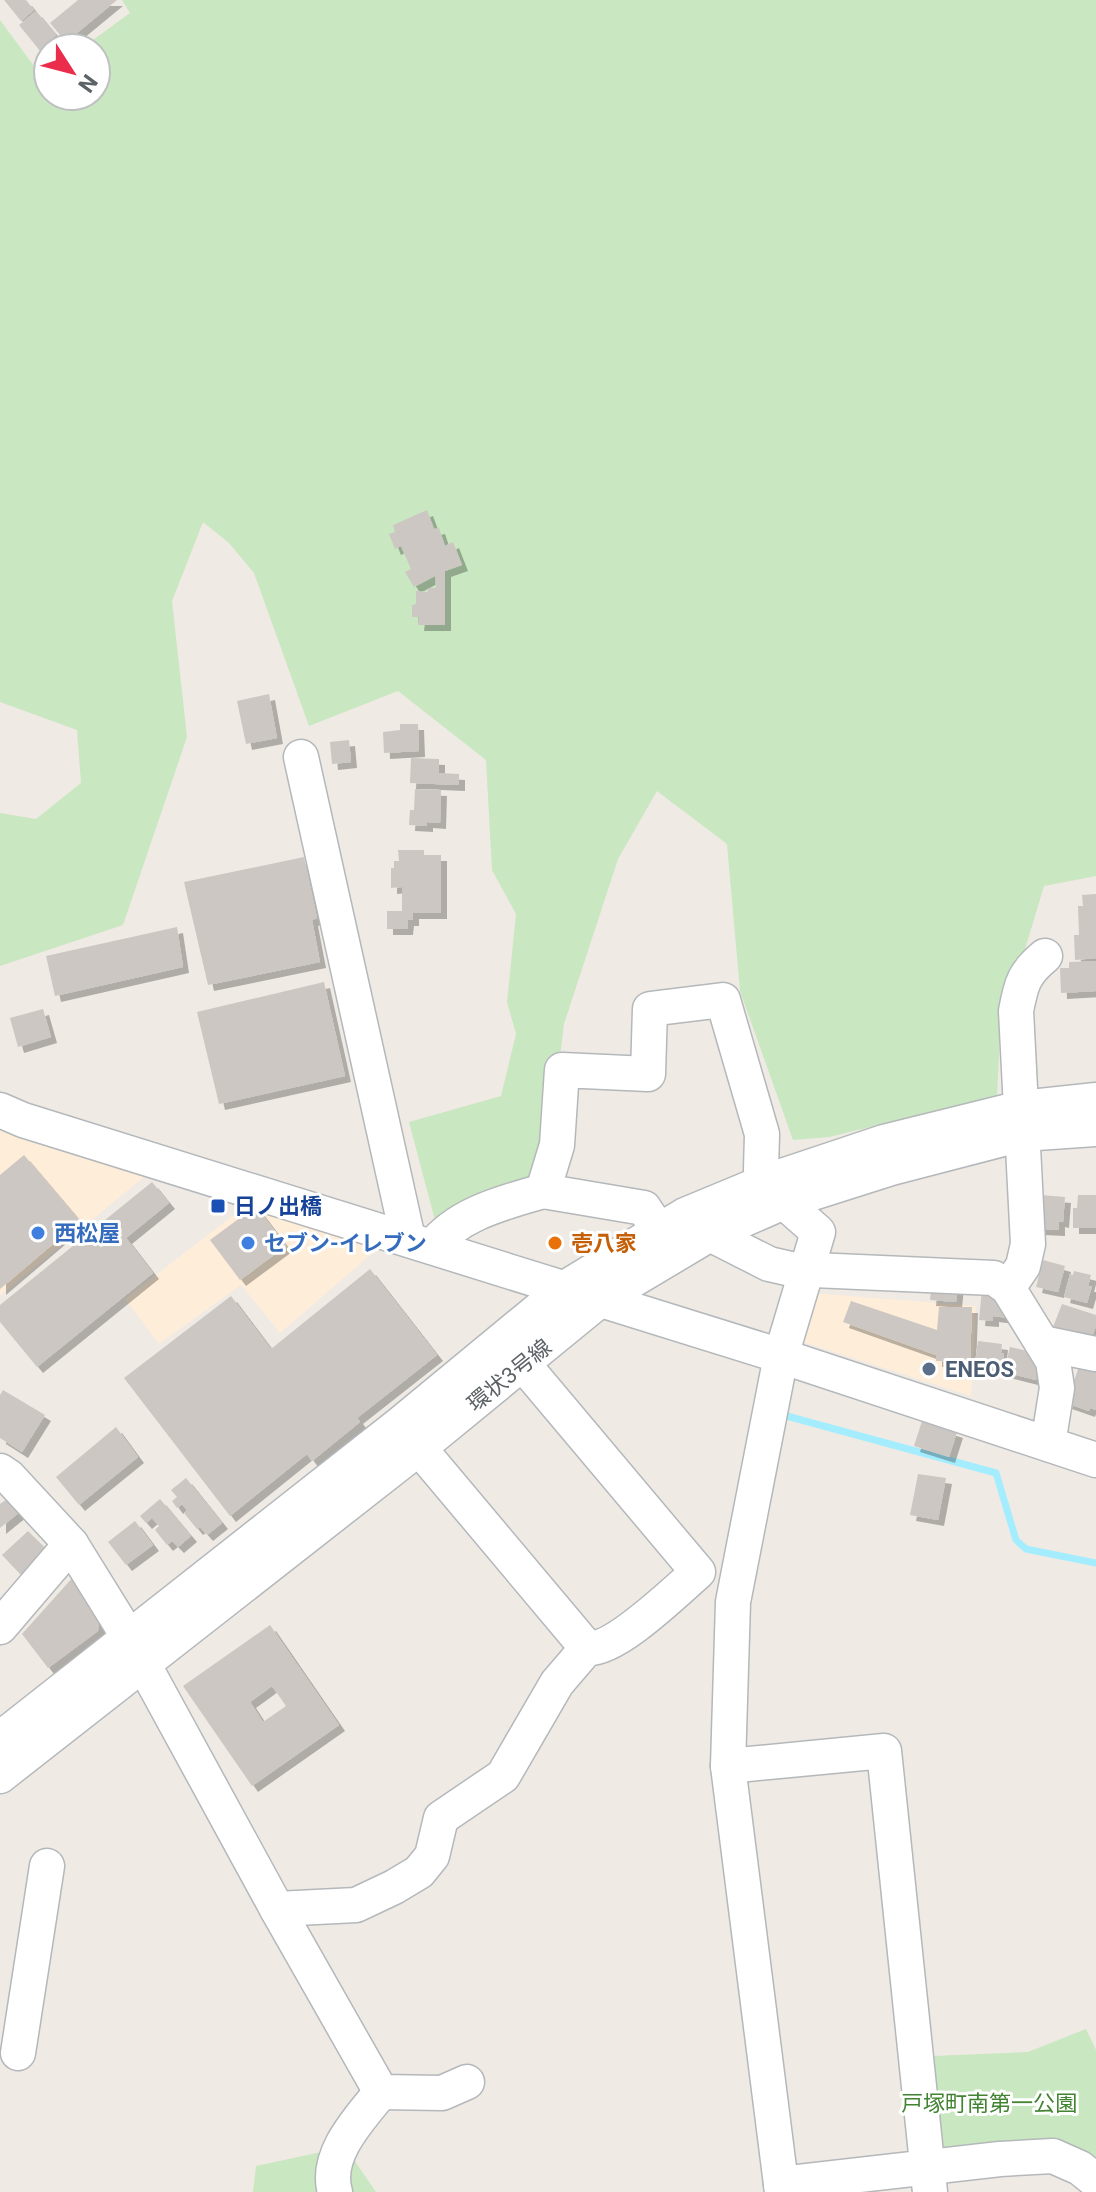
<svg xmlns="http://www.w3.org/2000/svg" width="1096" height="2192" viewBox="0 0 1096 2192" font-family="Roboto,'Noto Sans JP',sans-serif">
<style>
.commercial{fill:#feedd9}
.green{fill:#c9e7c0}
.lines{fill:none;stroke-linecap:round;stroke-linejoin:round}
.stream{stroke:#a4edff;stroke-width:7}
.building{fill:#ccc7c3;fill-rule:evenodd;filter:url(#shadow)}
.minor-casing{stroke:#b4b8bb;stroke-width:37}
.minor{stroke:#fff;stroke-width:34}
.transit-dot{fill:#1a4fb4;stroke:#fff;stroke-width:3}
.shop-dot{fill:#3f7fe0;stroke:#fff;stroke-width:3}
.food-dot{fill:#e8710a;stroke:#fff;stroke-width:3}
.service-dot{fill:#5c6f8a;stroke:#fff;stroke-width:3}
.labels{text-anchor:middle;stroke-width:6;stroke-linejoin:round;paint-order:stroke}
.transit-label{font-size:22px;font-weight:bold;fill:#164399;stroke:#fff;text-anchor:start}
.shop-label{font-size:22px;font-weight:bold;fill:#366cbe;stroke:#fff;text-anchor:start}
.food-label{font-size:22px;font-weight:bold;fill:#c56008;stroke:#fff;text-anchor:start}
.service-label{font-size:22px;font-weight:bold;fill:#4e5e75;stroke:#fff;text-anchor:start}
.street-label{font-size:22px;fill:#5c6265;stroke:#fff}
.park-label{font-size:22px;fill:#438433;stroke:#fff}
</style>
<defs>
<filter id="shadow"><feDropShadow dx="6" dy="6" stdDeviation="0" flood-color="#0004"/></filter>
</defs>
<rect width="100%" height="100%" fill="#efeae4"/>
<!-- commercial -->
<g class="commercial">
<polygon points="0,1123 151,1171 0,1296"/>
<polygon points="253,1200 382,1245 280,1333 241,1285 159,1344 125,1299"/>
<polygon points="812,1293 976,1306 971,1396 800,1341"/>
</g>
<!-- green -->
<g class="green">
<polygon points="122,0 1096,0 1096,876 1044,886 1000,1032 997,1096 829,1137 793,1140 740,991 727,844 657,791 618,859 564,1024 546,1171 436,1224 409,1122 501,1096 516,1034 507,1002 516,914 492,870 486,760 398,691 309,726 254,573 229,543 203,522 172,601 187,737 123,925 0,966 0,813 36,819 81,783 77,730 0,702 0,20 42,77 48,73 48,96 96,96 96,48 82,48 130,13"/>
<polygon points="1086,2029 1096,2050 1096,2166 955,2156 941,2144 933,2056 1028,2052"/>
<polygon points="326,2151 350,2154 376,2192 253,2192 256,2166"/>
</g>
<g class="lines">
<!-- stream -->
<polyline class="stream" points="783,1415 996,1473 1016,1540 1026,1549 1096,1563"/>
</g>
<!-- building -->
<g class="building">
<polygon points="4,0 26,0 34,10 21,21"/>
<polygon points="78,0 117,0 66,42 50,23"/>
<polygon points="36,11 56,35 51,39 58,48 48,48 48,55 45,57 19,25"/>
<polygon points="427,510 434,529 439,528 445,546 453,542 462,565 445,571 445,625 418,625 419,617 412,617 412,605 416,604 416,591 428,592 428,588 436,588 435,576 414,587 405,572 411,569 401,546 395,549 389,534 395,532 393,525"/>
<polygon points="269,694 277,738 246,744 237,701"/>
<polygon points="400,724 418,724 419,751 384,753 383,732 400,730"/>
<polygon points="349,740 351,762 332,764 330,742"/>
<polygon points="411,758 439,759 439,773 459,774 459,785 410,783"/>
<polygon points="415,789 441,790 440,823 427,822 427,826 409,825 410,810 414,810"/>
<polygon points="398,850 424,850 424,855 441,855 441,913 413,913 413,920 408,920 407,929 387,929 387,911 402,911 402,887 391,888 391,868 394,868 394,861 399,861"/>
<polygon points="304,857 317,918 312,920 320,962 208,985 184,882"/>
<polygon points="1096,894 1096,958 1075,960 1074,935 1079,935 1078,906 1083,906 1082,895"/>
<polygon points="177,927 183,967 55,996 46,956"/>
<polygon points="1096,961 1096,991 1061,993 1060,968 1069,968 1069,962"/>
<polygon points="324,982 345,1076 219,1104 197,1012"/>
<polygon points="43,1009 51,1037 18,1047 10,1018"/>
<polygon points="24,1155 80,1221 0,1289 0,1175"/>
<polygon points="152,1182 169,1203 126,1238 153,1273 37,1367 0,1322 0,1305"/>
<polygon points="1041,1195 1065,1197 1063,1222 1059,1221 1059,1230 1038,1229"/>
<polygon points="1078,1195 1096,1195 1096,1228 1073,1228 1073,1208 1077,1208"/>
<polygon points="256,1206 286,1246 240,1280 210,1240"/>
<polygon points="1043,1260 1065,1266 1058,1292 1036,1287"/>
<polygon points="370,1269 437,1355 357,1418 360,1422 312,1461 307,1454 230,1516 124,1378 231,1296 271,1349"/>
<polygon points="1074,1271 1091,1275 1088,1286 1092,1286 1087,1303 1064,1297 1070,1274 1073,1275"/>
<polygon points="932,1280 958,1282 956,1302 930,1300"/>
<polygon points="982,1289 1000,1302 1008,1318 993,1316 993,1321 979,1320"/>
<polygon points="851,1301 937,1330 939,1307 972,1307 970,1362 936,1361 936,1355 843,1322"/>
<polygon points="1062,1304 1096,1315 1096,1326 1091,1340 1053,1327"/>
<polygon points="978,1341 1002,1344 1001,1353 1004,1353 1002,1370 984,1368 985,1364 975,1363"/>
<polygon points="1010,1347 1036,1353 1041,1359 1036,1380 1004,1372"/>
<polygon points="1080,1364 1096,1369 1096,1410 1090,1408 1089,1411 1066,1403"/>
<polygon points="3,1390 45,1415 22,1452 0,1438 0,1395"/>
<polygon points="922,1421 957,1432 949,1457 914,1446"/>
<polygon points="116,1427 138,1457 79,1505 56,1477"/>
<polygon points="918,1474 946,1478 938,1520 910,1515"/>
<polygon points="186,1478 222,1523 207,1535 200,1527 197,1529 184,1513 187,1510 182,1504 177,1508 172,1501 177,1497 171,1490"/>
<polygon points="10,1497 21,1511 0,1528 0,1504"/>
<polygon points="160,1499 191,1536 178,1547 172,1541 167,1545 155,1530 159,1526 152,1518 146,1523 140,1516"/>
<polygon points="135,1521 153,1545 126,1565 108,1542"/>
<polygon points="28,1531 48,1551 22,1576 2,1555"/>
<polygon points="74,1576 99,1616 98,1631 48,1668 22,1634"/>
<path d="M270 1625 339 1725 252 1786 183 1686ZM272 1686 286 1706 263 1722 250 1702Z"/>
</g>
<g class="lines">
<!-- minor casing -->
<g class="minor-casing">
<g id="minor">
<polyline points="301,757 408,1239"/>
<polyline points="0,1110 23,1120 781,1356 1096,1460"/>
<polyline points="659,1231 644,1208 543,1191 557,1145 562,1070 648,1074 650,1009 723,1000 762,1134 761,1170 767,1181"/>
<polyline points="710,1234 769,1264 791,1269 994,1278 1008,1288 1053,1361 1057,1388 1048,1444"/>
<path d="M432 1247C459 1213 503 1203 543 1191"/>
<path d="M1008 1288 1023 1266 1028 1244 1016 1011C1021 984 1024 973 1045 956"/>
<polyline points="1042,1343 1096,1354"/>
<polyline points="419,1448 587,1648"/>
<path d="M0 1471 9 1477 71 1544 128 1636 277 1909 356 1905 394 1887 419 1872 432 1856 441 1818 503 1776 557 1683 587 1648C614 1652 676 1591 698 1572L523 1364"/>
<polyline points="0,1627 71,1544"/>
<polyline points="0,1739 400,1424 565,1288 685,1215 767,1181 884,1142 1021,1108 1096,1100"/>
<polyline points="728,1766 884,1751 930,2192"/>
<polyline points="0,1776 419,1448 601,1299 710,1234 784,1202 891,1168 1022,1134 1096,1129"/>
<polyline points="277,1909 381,2092 442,2093 467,2082"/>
<polyline points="18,2053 47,1866"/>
<polyline points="781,2184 1000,2159 1053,2156 1080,2168 1096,2181"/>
<path d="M335 2192C324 2155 360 2118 381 2092"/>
<polyline points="782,2192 728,1766 733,1602 781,1356 818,1232 784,1202"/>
</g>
</g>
<!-- minor -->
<use href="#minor" class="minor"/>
</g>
<!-- markers -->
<rect class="transit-dot" x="210" y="1198" width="16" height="16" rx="4"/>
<g class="shop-dot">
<circle cx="38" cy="1233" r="8"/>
<circle cx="248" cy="1243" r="8"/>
</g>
<circle class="food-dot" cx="555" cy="1243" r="8"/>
<circle class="service-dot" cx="929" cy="1369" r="8"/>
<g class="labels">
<!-- transit labels -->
<g class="transit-label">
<text x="234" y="1214">日ノ出橋</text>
</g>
<!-- shop labels -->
<g class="shop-label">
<text x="54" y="1241">西松屋</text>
<text x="264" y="1251">セブン-イレブン</text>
</g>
<!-- food labels -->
<g class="food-label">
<text x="571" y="1251">壱八家</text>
</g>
<!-- service labels -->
<g class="service-label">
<text x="945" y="1377">ENEOS</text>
</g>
<!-- street labels -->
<g class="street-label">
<text transform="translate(509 1375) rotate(-39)" y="8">環状3号線</text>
</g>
<!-- park labels -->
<g class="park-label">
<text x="989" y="2111">戸塚町南第一公園</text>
</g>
</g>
<!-- north arrow -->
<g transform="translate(72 72) rotate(126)"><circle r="38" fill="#ffffff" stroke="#bec0c1" stroke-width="2"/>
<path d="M0-6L14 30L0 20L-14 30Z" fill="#eb2d4c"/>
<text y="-12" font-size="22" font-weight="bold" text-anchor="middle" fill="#5c6265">N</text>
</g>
</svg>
